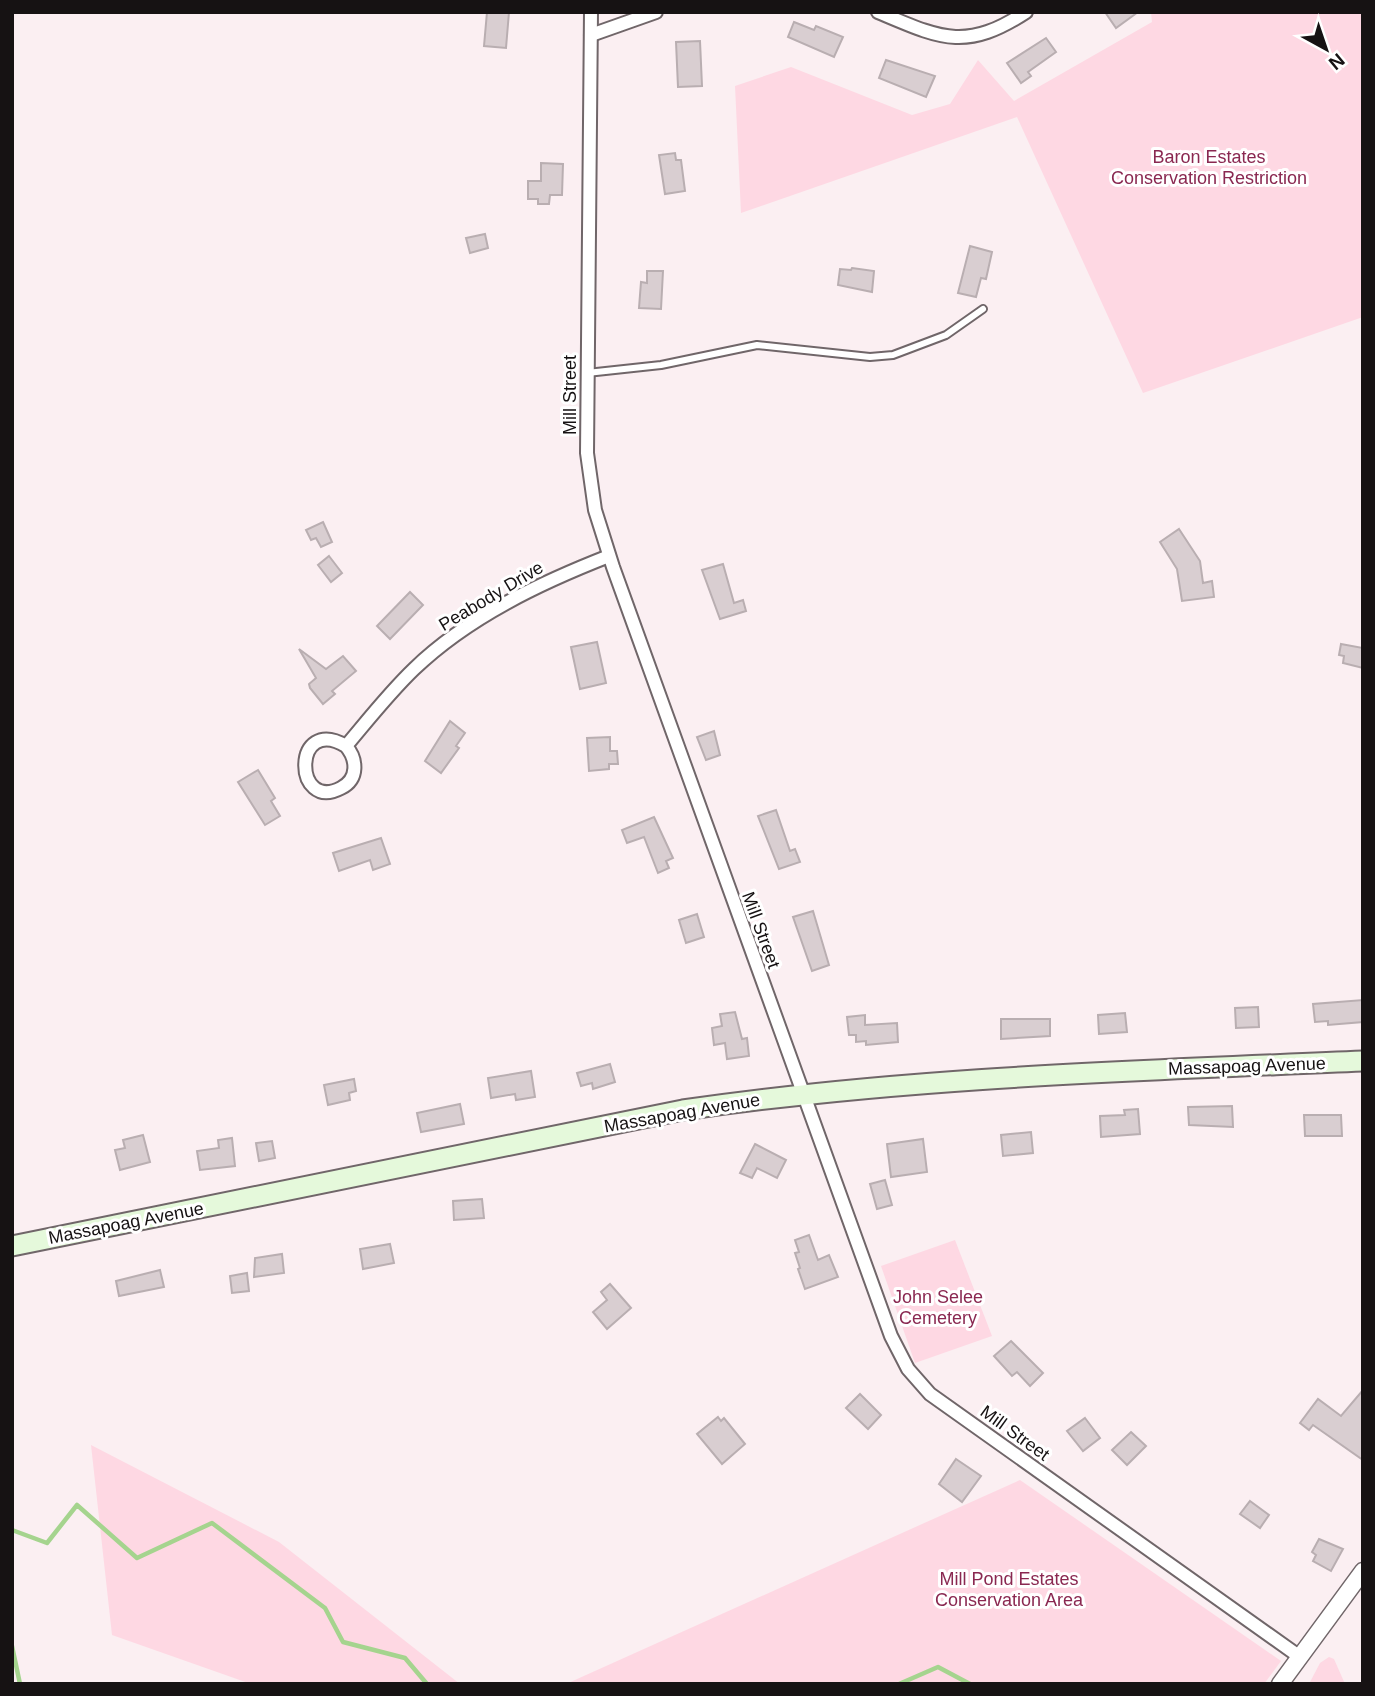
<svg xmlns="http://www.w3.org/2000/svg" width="1375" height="1696" viewBox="0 0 1375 1696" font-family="Helvetica,sans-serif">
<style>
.green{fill:#fed8e3}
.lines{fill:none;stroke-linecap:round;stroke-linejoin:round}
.stream{stroke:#a5d48e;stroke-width:4.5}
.building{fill:#d9ced1;stroke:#b9aeb1;stroke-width:2}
.service-casing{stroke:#706669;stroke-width:10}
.minor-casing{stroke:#706669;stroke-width:16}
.tertiary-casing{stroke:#706669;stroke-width:19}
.secondary-casing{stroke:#706669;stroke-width:23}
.service{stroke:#fff;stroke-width:6}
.minor{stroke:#fff;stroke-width:12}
.tertiary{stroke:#fff;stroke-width:16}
.secondary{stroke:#e5f9db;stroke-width:19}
.labels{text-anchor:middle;stroke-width:6;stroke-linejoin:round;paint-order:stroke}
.park-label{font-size:18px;fill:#8a2851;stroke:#fff}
.street-label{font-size:18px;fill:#161213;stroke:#fff}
</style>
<rect width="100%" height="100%" fill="#fbeff2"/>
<!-- green -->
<g class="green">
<polygon points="1151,12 1363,12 1363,317 1143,393 1017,117 741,213 735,86 791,67 912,115 950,104 978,60 1014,101 1152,22"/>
<polygon points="955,1240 992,1336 915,1363 881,1266"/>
<polygon points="91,1445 279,1542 460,1684 251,1684 112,1635"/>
<polygon points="1020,1480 1281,1661 1264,1684 566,1684"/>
<polygon points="1329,1657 1334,1659 1345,1684 1309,1684 1320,1663"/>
</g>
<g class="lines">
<!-- stream -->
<g class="stream">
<polyline points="12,1530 47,1543 77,1505 137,1558 212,1523 325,1608 343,1642 405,1658 427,1684"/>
<polyline points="12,1646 20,1684"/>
<polyline points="899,1684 938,1667 970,1684"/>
</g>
</g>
<!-- building -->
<g class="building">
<polygon points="487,12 509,12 506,48 484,46"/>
<polygon points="1105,12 1138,12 1116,28"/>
<polygon points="794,22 814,30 816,26 843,37 834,57 788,37"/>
<polygon points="1046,38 1056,52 1028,72 1031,76 1021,83 1007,63"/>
<polygon points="700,41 702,86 678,87 676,42"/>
<polygon points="886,60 935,76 926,97 879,78"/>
<polygon points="675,153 676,160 681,160 685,191 665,194 659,155"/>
<polygon points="541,163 563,164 562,195 550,195 549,204 538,204 538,199 528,199 528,181 541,181"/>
<polygon points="485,234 488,248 470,253 466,238"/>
<polygon points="970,246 992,252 986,279 981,278 976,297 958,293"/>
<polygon points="852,268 874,271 872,292 838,285 840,269 851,270"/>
<polygon points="647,271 663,271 661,309 639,308 641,282 647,283"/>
<polygon points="323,522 332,542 321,547 316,538 311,540 306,530"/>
<polygon points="1179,529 1200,561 1203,583 1212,581 1214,597 1182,601 1177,569 1160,542"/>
<polygon points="329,556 342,573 331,582 318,565"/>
<polygon points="723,564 734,603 743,600 746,611 720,619 702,570"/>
<polygon points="410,592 423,605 390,639 377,626"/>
<polygon points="597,642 606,683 580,689 571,647"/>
<polygon points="1341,644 1363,648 1363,668 1343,663 1344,656 1339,655"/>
<polygon points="299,649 326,669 343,656 356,671 332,691 335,694 323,704 310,688 309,684 316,678"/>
<polygon points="450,721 465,733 456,746 459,748 441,773 425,761"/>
<polygon points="714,731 720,755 706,760 697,737"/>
<polygon points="610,737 610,751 617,751 618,764 609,764 609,769 589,771 587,738"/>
<polygon points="258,770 275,798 271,801 280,816 265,825 238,782"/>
<polygon points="776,810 790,851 795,849 800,862 779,869 758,816"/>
<polygon points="654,817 673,858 666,861 669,868 658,873 644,837 627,843 622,830"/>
<polygon points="381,838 390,864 373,870 370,860 339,871 333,853"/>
<polygon points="813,911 829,965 812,971 793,917"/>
<polygon points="697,914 704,937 686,943 679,920"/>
<polygon points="1363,1000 1363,1022 1328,1025 1328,1021 1315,1022 1313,1004"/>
<polygon points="1258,1007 1259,1027 1236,1028 1235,1008"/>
<polygon points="735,1012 742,1039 747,1038 749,1056 727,1059 725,1043 714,1045 712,1028 722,1026 720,1014"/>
<polygon points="1125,1013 1127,1032 1099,1034 1098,1015"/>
<polygon points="865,1015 865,1025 897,1023 898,1042 866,1045 866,1041 856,1042 856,1035 849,1035 847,1017"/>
<polygon points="1001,1019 1050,1019 1050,1036 1001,1039"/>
<polygon points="610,1064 615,1082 593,1089 592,1083 581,1086 577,1073"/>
<polygon points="531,1071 535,1097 516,1100 515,1094 491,1098 488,1078"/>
<polygon points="354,1079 356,1091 349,1093 350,1100 328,1105 324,1085"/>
<polygon points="460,1104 464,1124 421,1132 417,1113"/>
<polygon points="1232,1106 1233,1127 1189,1125 1188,1107"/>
<polygon points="1138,1109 1140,1134 1101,1137 1100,1116 1125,1115 1124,1110"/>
<polygon points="1304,1115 1341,1115 1342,1136 1305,1136"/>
<polygon points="1031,1132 1033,1153 1003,1156 1001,1135"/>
<polygon points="143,1135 150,1162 120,1170 115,1150 125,1148 123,1140"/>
<polygon points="232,1138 235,1166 200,1170 197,1151 219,1148 218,1140"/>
<polygon points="923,1139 927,1172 891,1177 887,1144"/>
<polygon points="272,1141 275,1158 259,1161 256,1143"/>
<polygon points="755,1144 786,1160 777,1178 757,1168 752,1178 740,1173"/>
<polygon points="885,1180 892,1205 877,1209 870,1184"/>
<polygon points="482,1199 484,1218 454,1220 453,1201"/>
<polygon points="809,1235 818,1260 829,1255 838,1277 805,1289 798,1269 800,1268 795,1253 799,1252 795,1240"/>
<polygon points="390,1244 394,1263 363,1269 360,1249"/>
<polygon points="282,1254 284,1273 254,1277 255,1258"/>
<polygon points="160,1270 164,1287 119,1296 116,1281"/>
<polygon points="247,1273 249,1291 232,1293 230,1276"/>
<polygon points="610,1284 631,1308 607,1329 593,1312 607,1300 601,1292"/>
<polygon points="1011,1341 1043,1373 1030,1386 1017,1372 1012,1376 994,1356"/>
<polygon points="1363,1390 1363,1460 1313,1425 1309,1430 1300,1423 1318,1399 1341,1416"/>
<polygon points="860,1394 881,1415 868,1429 846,1408"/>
<polygon points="718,1417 721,1421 724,1418 745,1444 722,1464 697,1434"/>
<polygon points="1085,1418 1100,1438 1083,1451 1067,1431"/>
<polygon points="1131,1432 1146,1446 1127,1465 1112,1450"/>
<polygon points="956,1459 981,1476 962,1502 939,1484"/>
<polygon points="1250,1501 1269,1515 1260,1528 1240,1514"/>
<polygon points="1319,1539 1343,1549 1331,1571 1313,1561 1316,1555 1312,1552"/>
</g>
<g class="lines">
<!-- service casing -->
<g class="service-casing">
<polyline id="service" points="587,373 661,365 757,345 870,357 893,355 946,335 983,309"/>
</g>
<!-- minor casing -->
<g class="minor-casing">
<g id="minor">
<polyline points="591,12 587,453 595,510 613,567 891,1336 908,1369 930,1394 1300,1657"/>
<path d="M878 12C940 38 965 52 1026 12"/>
<polyline points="591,35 656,12"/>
<path d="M346 746C292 714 293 813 341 788 359 779 357 759 346 746 368 720 389 693 414 669 468 617 540 583 609 556"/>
</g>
</g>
<!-- tertiary casing -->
<g class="tertiary-casing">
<polyline id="tertiary" points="1280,1684 1363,1571"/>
</g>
<!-- secondary casing -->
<g class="secondary-casing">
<path id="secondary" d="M12 1246 683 1110C908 1077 1135 1071 1363 1061"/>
</g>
<!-- service -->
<use href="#service" class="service"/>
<!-- minor -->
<use href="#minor" class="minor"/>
<!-- tertiary -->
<use href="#tertiary" class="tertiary"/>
<!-- secondary -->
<use href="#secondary" class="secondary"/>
</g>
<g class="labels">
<!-- park labels -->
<g class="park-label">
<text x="1209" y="163">Baron Estates<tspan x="1209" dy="21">Conservation Restriction</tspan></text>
<text x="938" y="1303">John Selee<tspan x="938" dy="21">Cemetery</tspan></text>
<text x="1009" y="1585">Mill Pond Estates<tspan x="1009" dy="21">Conservation Area</tspan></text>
</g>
<!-- street labels -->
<g class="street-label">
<text transform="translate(570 395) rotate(-90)" y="6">Mill Street</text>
<text transform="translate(491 596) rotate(-31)" y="6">Peabody Drive</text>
<text transform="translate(761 930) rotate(70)" y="6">Mill Street</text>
<text transform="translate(1247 1066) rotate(-2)" y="6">Massapoag Avenue</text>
<text transform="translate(682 1113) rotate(-10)" y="6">Massapoag Avenue</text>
<text transform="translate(126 1223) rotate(-11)" y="6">Massapoag Avenue</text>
<text transform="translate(1015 1433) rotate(36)" y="6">Mill Street</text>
</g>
</g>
<!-- border -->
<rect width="1375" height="1696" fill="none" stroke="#161213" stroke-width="28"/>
<!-- north arrow -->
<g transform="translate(1326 49) rotate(140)" stroke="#ffffff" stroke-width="5" paint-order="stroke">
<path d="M0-5L12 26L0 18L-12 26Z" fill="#161213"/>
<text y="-10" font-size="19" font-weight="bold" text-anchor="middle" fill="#161213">N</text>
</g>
</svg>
